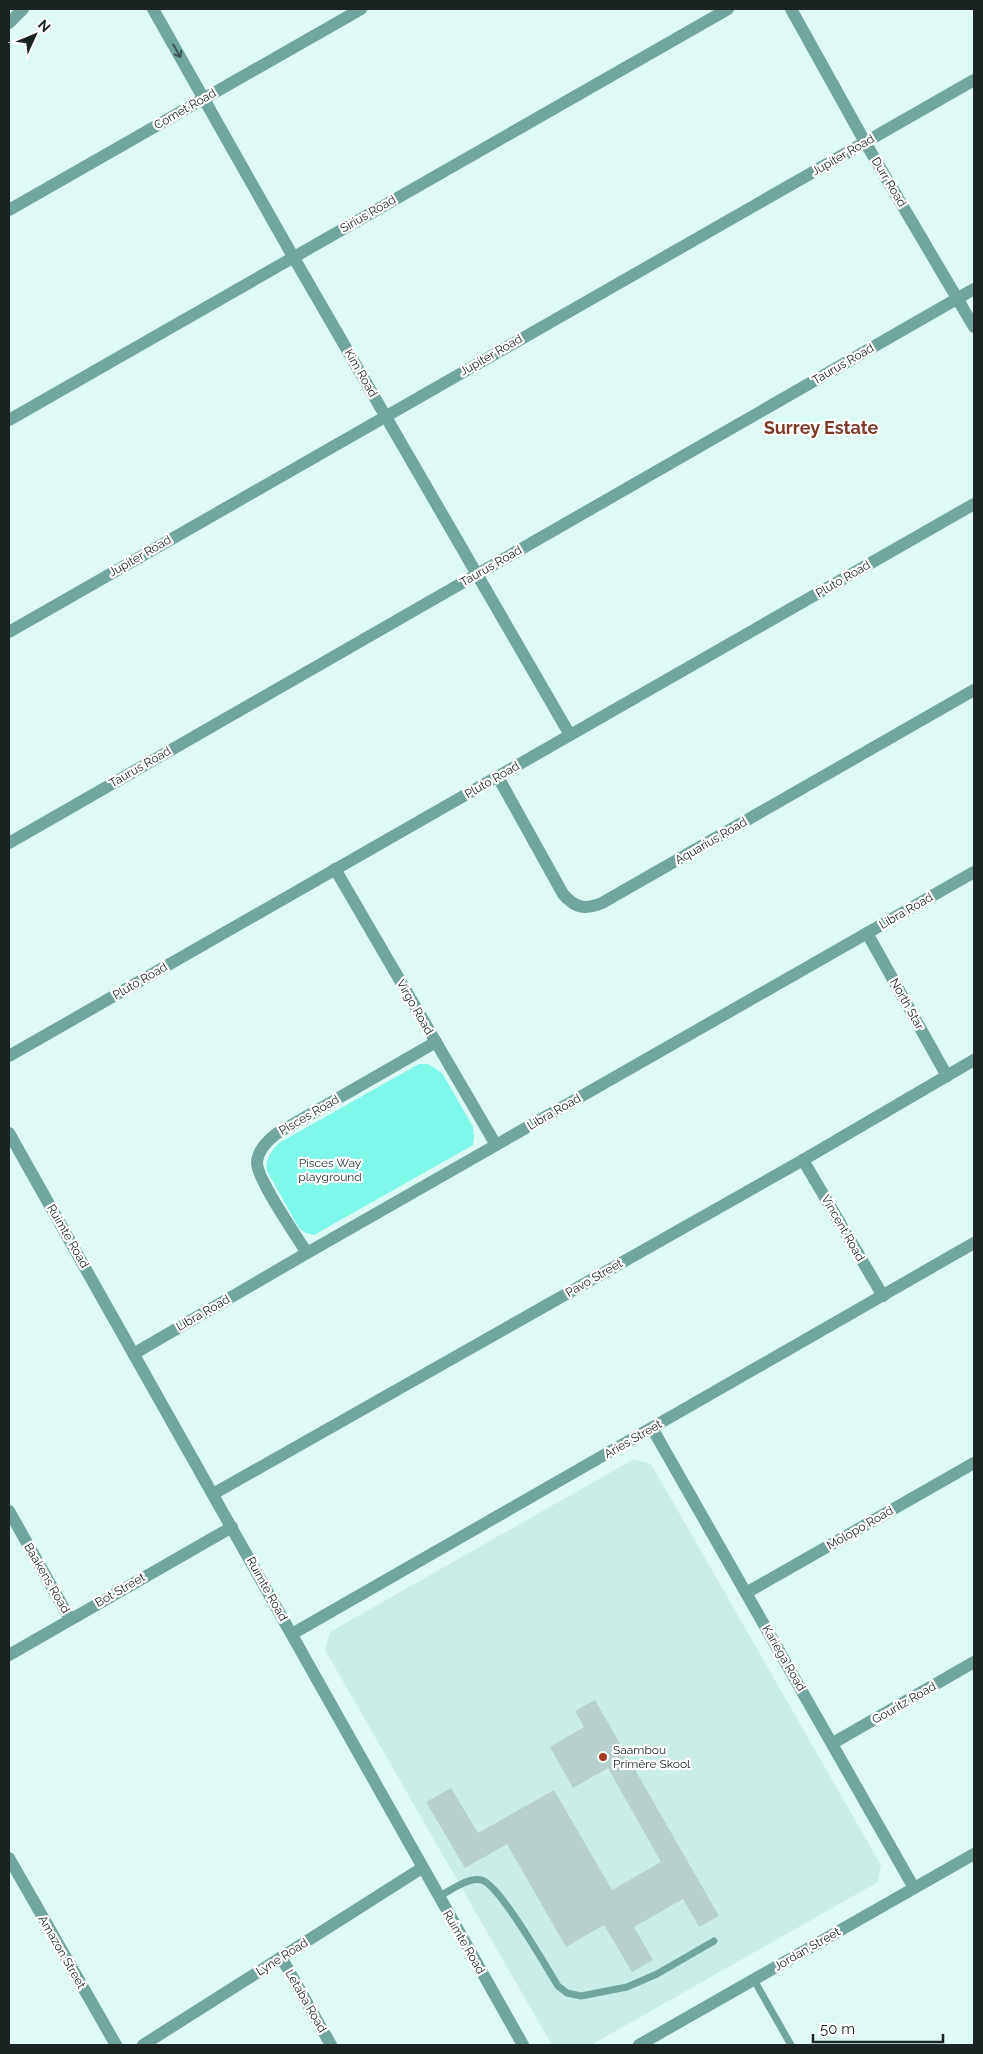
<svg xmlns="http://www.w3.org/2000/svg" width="983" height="2054" viewBox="0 0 983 2054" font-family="Raleway,sans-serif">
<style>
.built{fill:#c9eee8}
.green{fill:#7ef9e9}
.building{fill:#b7d2ce}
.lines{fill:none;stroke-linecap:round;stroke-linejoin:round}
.service{stroke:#71a69e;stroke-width:7}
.minor{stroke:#71a69e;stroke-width:12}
.tertiary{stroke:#71a69e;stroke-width:12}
.oneway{stroke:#3c5753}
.poi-dot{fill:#a53c23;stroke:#fff;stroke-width:2}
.labels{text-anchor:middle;stroke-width:4.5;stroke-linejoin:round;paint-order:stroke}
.street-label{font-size:12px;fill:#192321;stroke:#fff}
.park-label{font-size:12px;fill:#1b3330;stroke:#fff}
.poi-label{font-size:12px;fill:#192321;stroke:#fff;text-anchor:start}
.district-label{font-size:18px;font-weight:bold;fill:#7e3928;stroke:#fff}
</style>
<rect width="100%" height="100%" fill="#defaf5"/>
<!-- built -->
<polygon class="built" points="634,1459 651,1464 881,1865 878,1882 591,2045 552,2045 325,1650 330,1632"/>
<!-- green -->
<path class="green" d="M419 1064H428L442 1073 473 1127 474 1137 473 1145 314 1235 306 1233 299 1228 267 1171C265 1158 271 1152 279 1143Z"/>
<!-- building -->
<polygon class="building" points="595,1700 719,1916 699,1927 683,1899 634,1927 653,1960 632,1972 604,1925 566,1947 507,1844 465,1868 426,1802 451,1788 478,1833 554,1790 612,1890 661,1862 608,1768 573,1788 550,1747 584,1727 575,1711"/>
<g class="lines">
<!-- service -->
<g class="service">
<path d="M438 1897C450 1891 468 1877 481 1880 499 1883 546 1967 558 1986L567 1993 581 1996 627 1987 657 1974 714 1941"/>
<polyline points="754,1980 791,2045"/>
</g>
<!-- minor -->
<g class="minor">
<polyline points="153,9 287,246 570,735"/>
<polyline points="791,9 865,142 974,327"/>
<polyline points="9,210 361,9"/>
<polyline points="9,420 728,9"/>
<polyline points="9,632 974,80"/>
<path d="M498 777 563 894C575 908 585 910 602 903L974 690"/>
<polyline points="9,843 974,289"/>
<polyline points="335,869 496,1145"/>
<polyline points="867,933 947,1076"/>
<polyline points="9,1056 974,504"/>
<polyline points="803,1160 883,1296"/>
<path d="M307 1253C297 1237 256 1178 257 1162 258 1150 267 1141 276 1134L436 1042"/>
<polyline points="135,1353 307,1253 974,872"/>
<polyline points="652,1428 914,1888"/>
<polyline points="213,1494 803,1160 974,1060"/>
<polyline points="9,1511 70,1619"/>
<polyline points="746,1593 974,1463"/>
<polyline points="292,1634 974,1243"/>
<polyline points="9,1655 232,1527"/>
<polyline points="833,1743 974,1662"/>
<polyline points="9,1858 116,2045"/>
<polyline points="281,1957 331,2045"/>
<polyline points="143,2045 422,1868"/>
<polyline points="639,2045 974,1854"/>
</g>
<!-- tertiary -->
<g class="tertiary">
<polyline points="9,23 23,9"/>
<polyline points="9,1133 523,2045"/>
</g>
</g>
<!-- one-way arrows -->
<defs><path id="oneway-shaft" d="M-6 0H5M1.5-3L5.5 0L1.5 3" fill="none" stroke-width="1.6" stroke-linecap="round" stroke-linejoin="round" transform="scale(1.25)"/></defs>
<use class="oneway" href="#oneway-shaft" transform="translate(177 51) rotate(60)"/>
<!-- markers -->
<circle class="poi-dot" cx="603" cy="1757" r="5"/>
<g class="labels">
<!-- street labels -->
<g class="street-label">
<text transform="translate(185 109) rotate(-30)" y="4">Comet Road</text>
<text transform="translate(843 155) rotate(-30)" y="4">Jupiter Road</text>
<text transform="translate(889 182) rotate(59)" y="4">Durr Road</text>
<text transform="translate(368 214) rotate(-30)" y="4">Sirius Road</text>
<text transform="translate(491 355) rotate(-30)" y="4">Jupiter Road</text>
<text transform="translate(843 364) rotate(-30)" y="4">Taurus Road</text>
<text transform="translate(361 373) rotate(60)" y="4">Kim Road</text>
<text transform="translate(140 556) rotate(-30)" y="4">Jupiter Road</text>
<text transform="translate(491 566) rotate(-30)" y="4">Taurus Road</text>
<text transform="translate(843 579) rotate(-30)" y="4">Pluto Road</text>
<text transform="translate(140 767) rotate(-30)" y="4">Taurus Road</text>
<text transform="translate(492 780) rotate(-30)" y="4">Pluto Road</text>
<text transform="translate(711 841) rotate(-30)" y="4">Aquarius Road</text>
<text transform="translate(906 911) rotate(-30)" y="4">Libra Road</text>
<text transform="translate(140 981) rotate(-30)" y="4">Pluto Road</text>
<text transform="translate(907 1004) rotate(61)" y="4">North Star</text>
<text transform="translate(415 1007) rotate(60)" y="4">Virgo Road</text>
<text transform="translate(554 1112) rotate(-30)" y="4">Libra Road</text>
<text transform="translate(309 1115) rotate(-30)" y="4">Pisces Road</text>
<text transform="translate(843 1228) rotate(60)" y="4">Vincent Road</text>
<text transform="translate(68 1236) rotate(60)" y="4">Ruimte Road</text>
<text transform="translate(594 1278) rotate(-30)" y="4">Pavo Street</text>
<text transform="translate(203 1313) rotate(-30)" y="4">Libra Road</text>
<text transform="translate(633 1439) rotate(-30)" y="4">Aries Street</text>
<text transform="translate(860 1528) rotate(-30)" y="4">Molopo Road</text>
<text transform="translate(47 1578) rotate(60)" y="4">Baakens Road</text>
<text transform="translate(267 1589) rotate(61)" y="4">Ruimte Road</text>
<text transform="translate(120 1590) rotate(-30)" y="4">Bot Street</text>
<text transform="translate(784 1658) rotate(60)" y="4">Kariega Road</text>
<text transform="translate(904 1703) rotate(-30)" y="4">Gouritz Road</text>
<text transform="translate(464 1942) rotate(60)" y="4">Ruimte Road</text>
<text transform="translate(807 1949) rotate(-30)" y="4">Jordan Street</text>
<text transform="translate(62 1952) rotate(60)" y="4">Amazon Street</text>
<text transform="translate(282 1957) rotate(-32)" y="4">Lyne Road</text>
<text transform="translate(306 2001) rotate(60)" y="4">Letaba Road</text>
</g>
<!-- park labels -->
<g class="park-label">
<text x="330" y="1167">Pisces Way<tspan x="330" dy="14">playground</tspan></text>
</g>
<!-- poi labels -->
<g class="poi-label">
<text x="613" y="1754">Saambou<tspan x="613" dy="14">Primêre Skool</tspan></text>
</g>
<!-- district labels -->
<g class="district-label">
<text x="821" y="434">Surrey Estate</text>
</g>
</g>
<!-- border -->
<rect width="983" height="2054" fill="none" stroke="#192321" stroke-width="20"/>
<!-- north arrow -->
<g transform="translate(35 35) rotate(46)" stroke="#ffffff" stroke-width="4" paint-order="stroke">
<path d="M0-4L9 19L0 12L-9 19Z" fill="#192321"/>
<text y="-8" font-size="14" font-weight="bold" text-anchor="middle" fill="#192321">N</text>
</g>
<!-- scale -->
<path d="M813 2034v8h130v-8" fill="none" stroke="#192321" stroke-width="2.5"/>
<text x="820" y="2034" font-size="15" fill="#192321" stroke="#ffffff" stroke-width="4" paint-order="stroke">50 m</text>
</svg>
